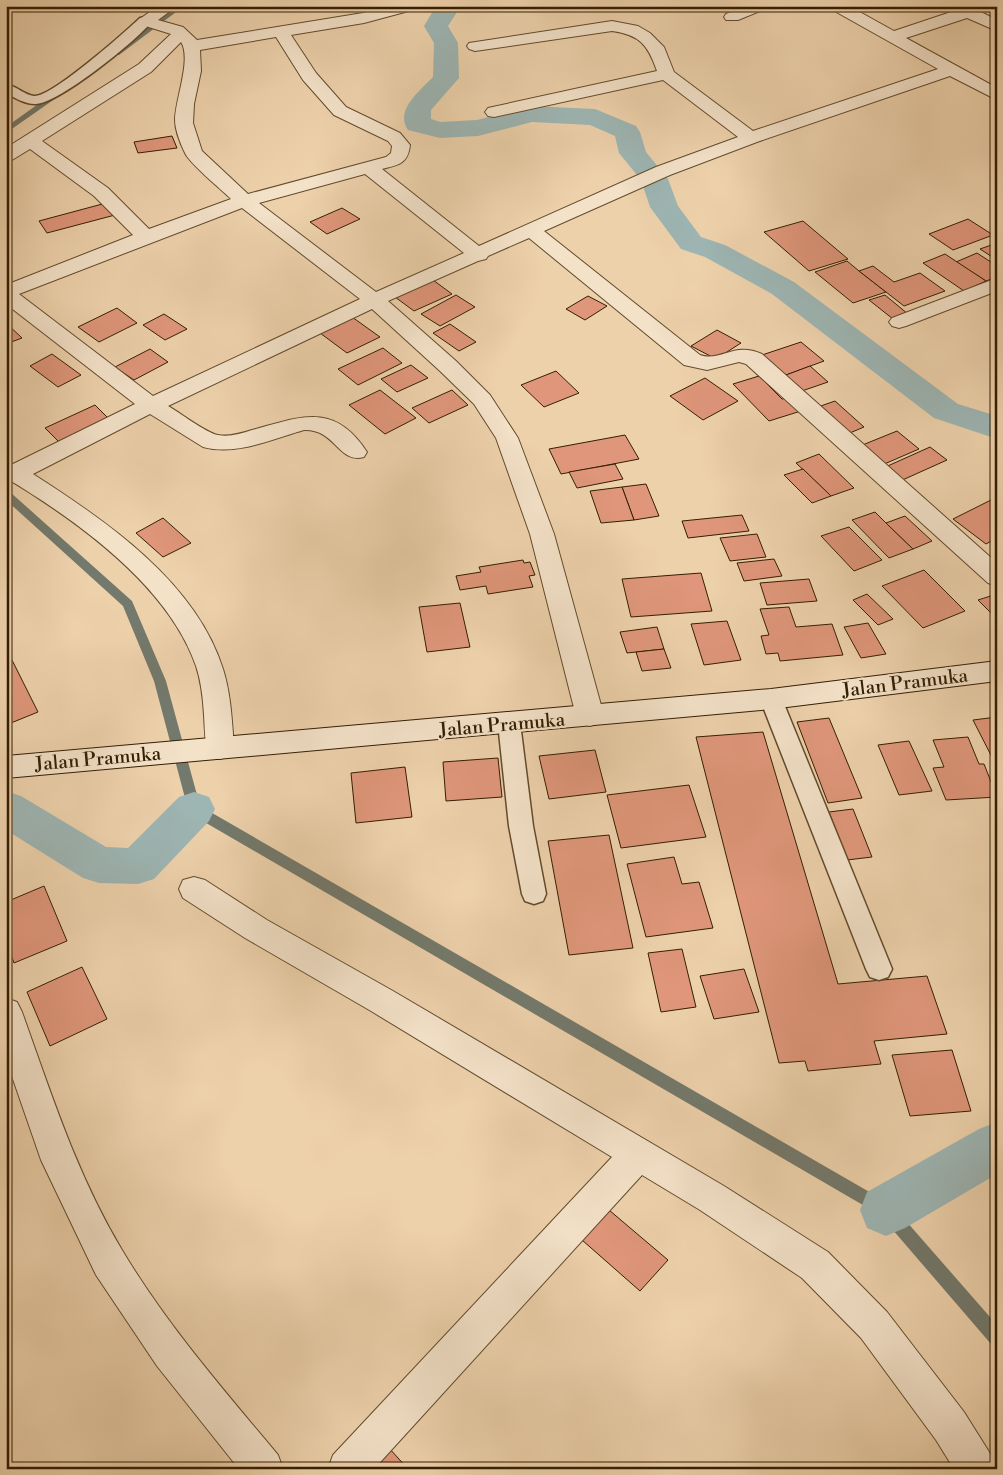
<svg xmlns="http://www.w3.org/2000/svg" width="1003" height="1475" viewBox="0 0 1003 1475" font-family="'Libre Bodoni',serif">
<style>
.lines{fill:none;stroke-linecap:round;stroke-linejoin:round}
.stream{fill:#73796c;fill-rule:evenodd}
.canal{fill:#9db5b3;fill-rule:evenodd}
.building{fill:#df967a;stroke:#341e02}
.lane-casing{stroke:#624b2c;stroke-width:3}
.street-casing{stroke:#624b2c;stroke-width:2}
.secondary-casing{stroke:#341e02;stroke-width:2}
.lane{fill:#f3e1c8;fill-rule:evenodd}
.street{fill:#f3e1c8;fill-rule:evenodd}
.secondary{fill:#f3e1c8;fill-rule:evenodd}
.labels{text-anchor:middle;stroke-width:4.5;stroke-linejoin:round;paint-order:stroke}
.street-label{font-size:19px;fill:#341e02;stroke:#f3e1c8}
</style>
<rect width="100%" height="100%" fill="#edd1ab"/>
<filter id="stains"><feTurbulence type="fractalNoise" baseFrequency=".004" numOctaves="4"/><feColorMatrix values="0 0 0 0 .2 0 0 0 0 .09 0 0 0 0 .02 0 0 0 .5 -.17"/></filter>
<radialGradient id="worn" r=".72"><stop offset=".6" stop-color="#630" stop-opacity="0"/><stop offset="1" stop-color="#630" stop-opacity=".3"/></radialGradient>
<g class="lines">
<!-- stream -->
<g class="stream">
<polygon points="176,6 184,6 119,55 113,55 113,51"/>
<polygon points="62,87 69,89 6,133 6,127"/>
<polygon points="6,491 10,492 132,601 166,681 200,806 892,1205 997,1325 997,1346 991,1344 880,1215 189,813 154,681 123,606 6,500"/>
</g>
<!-- canal -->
<g class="canal">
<path d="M436 6H461L448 26 458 43 459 78 431 110V119L440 122 477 120 531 106 595 109 636 126 640 132 646 152 668 179 678 206 701 237 725 245 794 282 958 404 997 416V439L934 418 772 294 705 257 681 249 650 207 641 180 619 153 615 136 590 125 532 122 478 136 440 138 408 130C394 110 421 90 433 77L434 43 424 26Z"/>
<polygon points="6,791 21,796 106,847 128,848 179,797 194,792 209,797 215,809 209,821 154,879 138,884 99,883 83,878 6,830"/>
<polygon points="997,1122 997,1174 905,1228 886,1236 867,1228 860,1210 867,1192 979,1129"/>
</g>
</g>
<!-- building -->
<g class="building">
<polygon points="172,136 177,148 138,153 134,142"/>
<polygon points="106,203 115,215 47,233 39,221"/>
<polygon points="342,208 360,219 327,234 310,222"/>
<polygon points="968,219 993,235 953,250 929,234"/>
<polygon points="803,221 848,259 809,271 764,232"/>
<polygon points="997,243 997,260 980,249"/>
<polygon points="977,253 997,266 997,277 986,281 956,262"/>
<polygon points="945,254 986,281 964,291 923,263"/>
<polygon points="847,261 859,271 886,292 853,303 815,272"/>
<polygon points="873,266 894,282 920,273 945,291 904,306 859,271"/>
<polygon points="433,280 452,294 414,311 395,297"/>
<polygon points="456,295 475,307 440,326 421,314"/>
<polygon points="885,295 908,314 893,319 869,300"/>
<polygon points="588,296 607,306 585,320 566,309"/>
<polygon points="117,308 137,323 99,342 78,327"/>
<polygon points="164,314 187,329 165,340 143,325"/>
<polygon points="352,317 380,337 347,353 320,333"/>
<polygon points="6,323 22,338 6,344"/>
<polygon points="450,324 476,342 459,351 433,333"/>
<polygon points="717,330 741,343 716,359 691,346"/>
<polygon points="801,342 824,361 778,378 756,357"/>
<polygon points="383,348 402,363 358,385 338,369"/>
<polygon points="150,349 168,362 134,380 115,367"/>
<polygon points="52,354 81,375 58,387 30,366"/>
<polygon points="411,365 428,378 397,392 381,379"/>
<polygon points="810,366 828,382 796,393 778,378"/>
<polygon points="556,371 579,393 544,407 521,385"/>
<polygon points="759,376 782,399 788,398 801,411 769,421 733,384"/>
<polygon points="705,378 738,401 703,420 670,396"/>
<polygon points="380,390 416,418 385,434 349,405"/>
<polygon points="452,390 468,405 429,423 412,408"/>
<polygon points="835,401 864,427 845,435 815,408"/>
<polygon points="95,405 109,419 59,442 45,428"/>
<polygon points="897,431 919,449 882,465 860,446"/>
<polygon points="625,435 639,459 561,474 549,449"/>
<polygon points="930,447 947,460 898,482 881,469"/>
<polygon points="819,454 854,488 831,496 796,463"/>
<polygon points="615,464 623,479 577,488 569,472"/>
<polygon points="803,469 831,496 812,503 784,475"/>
<polygon points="646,484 659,516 634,520 622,487"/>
<polygon points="622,487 634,520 601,523 590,491"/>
<polygon points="997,497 997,538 986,544 953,519"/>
<polygon points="875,512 886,523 913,549 889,558 852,520"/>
<polygon points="742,515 749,531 688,538 682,521"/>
<polygon points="905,516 932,541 913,549 886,523"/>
<polygon points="163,518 191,543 163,557 136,533"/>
<polygon points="849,527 882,560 854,571 821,536"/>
<polygon points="757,534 766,557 730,561 720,538"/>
<polygon points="774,559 782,576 744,581 737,563"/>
<polygon points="523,560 524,563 530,562 535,575 529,576 533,587 488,594 486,586 460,590 456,576 481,572 479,567"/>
<polygon points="924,570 965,611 923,628 882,586"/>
<polygon points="701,573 712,611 631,617 622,579"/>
<polygon points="809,579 817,601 767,605 760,583"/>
<polygon points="867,594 893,619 878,625 853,600"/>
<polygon points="997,594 997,619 978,600"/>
<polygon points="460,603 470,647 427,652 419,607"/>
<polygon points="789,607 796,627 832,624 843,655 780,661 778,653 766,654 761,636 769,635 760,609"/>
<polygon points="727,621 741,660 704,665 691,624"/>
<polygon points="868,623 886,654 861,658 844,627"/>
<polygon points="657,627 664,649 627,653 620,632"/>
<polygon points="6,648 38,712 6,725"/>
<polygon points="664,649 671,668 642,671 636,652"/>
<polygon points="997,717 997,767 973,720"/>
<polygon points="829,718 862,798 828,803 797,722"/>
<polygon points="763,732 838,984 927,976 947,1034 874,1041 881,1064 808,1071 805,1061 779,1063 696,737"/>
<polygon points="968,737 979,764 984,764 997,797 946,800 933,768 944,767 933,740"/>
<polygon points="909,741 932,791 899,795 878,745"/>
<polygon points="595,750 606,792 549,799 539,756"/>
<polygon points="498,758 502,797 446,801 443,762"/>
<polygon points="405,767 412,817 356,823 351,773"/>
<polygon points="689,785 706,837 621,848 607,795"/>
<polygon points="853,809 872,857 847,860 829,812"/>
<polygon points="609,835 633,948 569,955 548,841"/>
<polygon points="674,857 682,884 699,882 713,928 646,937 627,864"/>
<polygon points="44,886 67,941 14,963 6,941 6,902"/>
<polygon points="682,949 696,1007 661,1012 648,953"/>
<polygon points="82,967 107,1019 50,1046 27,992"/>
<polygon points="744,969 759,1012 714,1019 700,976"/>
<polygon points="952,1050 971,1111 910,1116 892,1055"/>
<polygon points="609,1210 668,1260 640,1291 582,1240"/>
<polygon points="389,1448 408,1469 369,1469"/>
</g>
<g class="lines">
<!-- lane casing -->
<g class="lane-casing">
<g id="lane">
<path d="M145 17 152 21C138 40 57 105 35 104 25 104 15 98 6 93V85H9C17 87 25 95 34 96 51 98 125 32 140 18Z"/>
<polygon points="771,691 779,693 782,699 892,969 888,977 879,980 870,977 866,969 760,699 763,693"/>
<polygon points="509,715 517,717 520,723 533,826 546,894 543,901 534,904 525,901 522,894 509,826 498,723 501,717"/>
</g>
</g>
<!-- street casing -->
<g class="street-casing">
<g id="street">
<path d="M158 6H177L158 20 183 27 197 40 363 13 391 6H418L416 9 364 23 291 35 316 73 346 107 400 133 410 145C408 164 398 165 382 169L479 246 656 167 738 137 663 80 494 117 488 116 485 112 488 108 657 71C648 45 640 35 612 31L475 51 469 49 467 46 469 43 612 21 638 26 650 33 664 47 674 72 753 131 938 69 831 9 829 6H849L894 31 954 11 948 6H969L997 20V31L967 18 906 38 997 88V100L950 76 757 142 670 175 544 231 700 355C721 362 734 341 762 354L997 563V586L988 583 746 364 739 362 707 370 684 365 529 238 488 256 486 259 478 261 388 301 456 361 490 395 518 438 554 534 604 716 600 723 590 726 580 723 576 716 530 534 496 438 474 404 440 371 372 309 168 406C179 412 206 433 218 435 229 437 240 434 252 430 300 417 334 401 367 452L364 457C338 464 336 429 304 430 272 439 237 456 203 447L150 414 33 474C105 520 196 582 223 669 231 694 232 722 234 748L230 756 220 759 210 756C204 743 205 728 204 715 203 698 201 681 196 666 168 585 76 520 6 478V463L13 464 135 404 6 304V285L133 235 94 196 30 149 12 160 6 161V148L139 64 171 34 139 24 137 21ZM276 37 303 80 334 115 388 141 392 146 391 153 386 157 248 194 202 151 193 123 194 104 201 71 200 50ZM181 42C192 59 175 100 175 120 175 130 181 145 185 153 190 164 221 189 231 199L149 229 108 188 42 141 151 72ZM365 174 464 253 376 292 259 203ZM242 208 360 299 153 396 19 294Z"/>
<polygon points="744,6 767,6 765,9 738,20 726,20 724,17 726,14"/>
<polygon points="997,278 997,291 906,326 899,328 892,326 889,322 892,318"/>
<polygon points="194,877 205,880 267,920 393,991 724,1186 828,1252 887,1312 964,1412 991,1455 996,1469 954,1469 936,1440 861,1338 802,1278 700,1210 642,1175 374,1469 328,1469 333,1455 612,1157 371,1011 245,938 183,898 179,889 183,880"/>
<path d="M6 998 17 1002 22 1012C51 1093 77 1175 122 1250 166 1324 223 1389 278 1455L283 1469H239L157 1366 96 1275 41 1160 6 1059Z"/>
</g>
</g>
<!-- secondary casing -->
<g class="secondary-casing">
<polygon id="secondary" points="997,661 997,681 771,709 6,778 6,756 771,689"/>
</g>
<!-- lane -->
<use href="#lane" class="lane"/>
<!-- street -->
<use href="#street" class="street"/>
<!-- secondary -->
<use href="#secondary" class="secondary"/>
</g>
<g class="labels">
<!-- street labels -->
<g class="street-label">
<text transform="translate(905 682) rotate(-7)" y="7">Jalan Pramuka</text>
<text transform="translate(502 724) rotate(-5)" y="7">Jalan Pramuka</text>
<text transform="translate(98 758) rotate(-5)" y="7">Jalan Pramuka</text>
</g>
</g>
<!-- margin -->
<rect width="1003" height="1475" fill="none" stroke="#edd1ab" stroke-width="25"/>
<rect x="8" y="8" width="988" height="1460" fill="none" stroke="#341e02" stroke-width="2.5"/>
<rect x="12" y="12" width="978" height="1450" fill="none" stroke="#341e02"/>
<rect width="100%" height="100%" filter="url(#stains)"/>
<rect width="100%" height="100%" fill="url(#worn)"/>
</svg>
